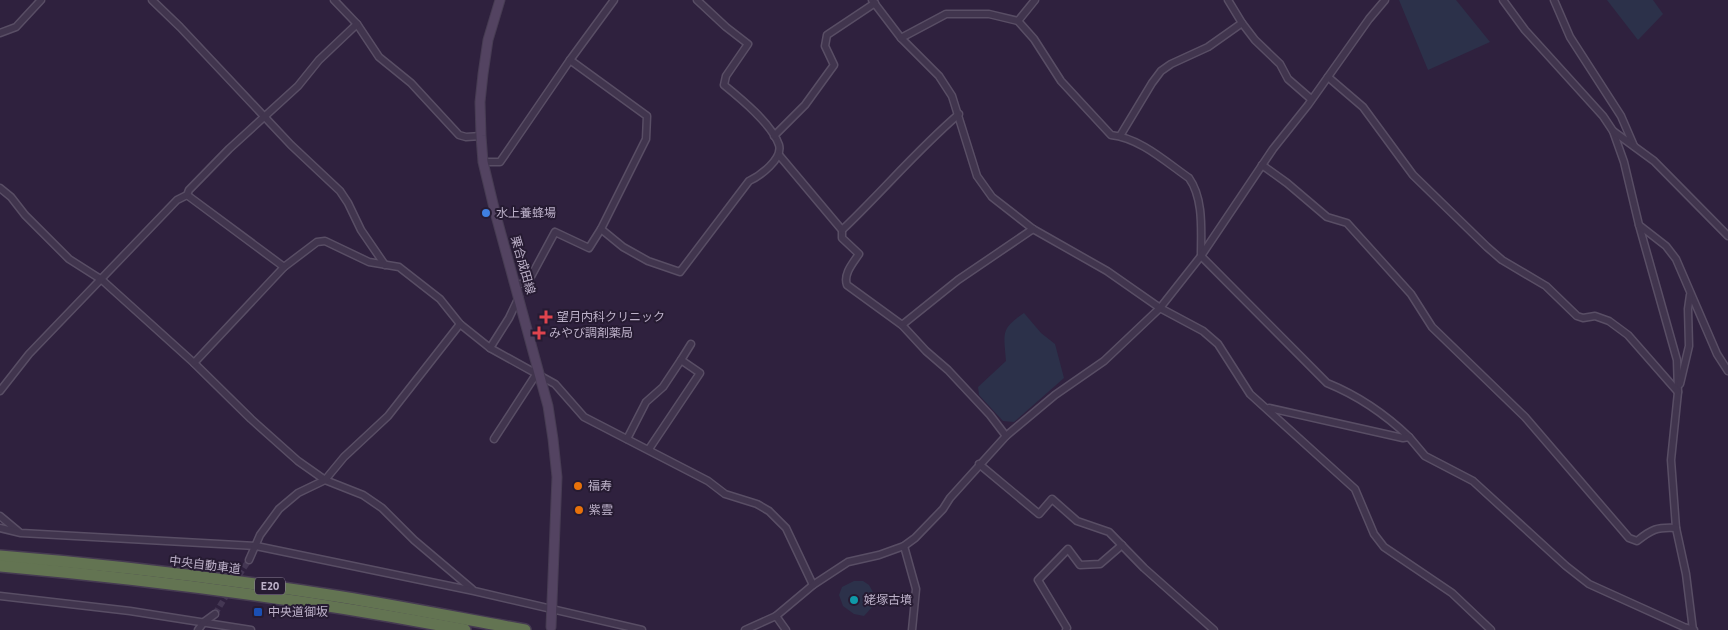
<svg xmlns="http://www.w3.org/2000/svg" width="1728" height="630" viewBox="0 0 1728 630" font-family="'Titillium Web','Noto Sans JP',sans-serif">
<style>
.green{fill:#2c314a}
.lines{fill:none;stroke-linecap:round;stroke-linejoin:round}
.street-tunnel{stroke:#443753;stroke-width:6;stroke-dasharray:6 3;stroke-linecap:butt}
.street-casing{stroke:#594e65;stroke-width:9}
.secondary-casing{stroke:#473c53;stroke-width:11}
.highway-casing{stroke:#463b52;stroke-width:14}
.street{stroke:#41354e;stroke-width:6}
.secondary{stroke:#534361;stroke-width:9}
.highway{stroke:#637452;stroke-width:11}
.shop-dot{fill:#3f7fe0;stroke:#261b32;stroke-width:2}
.health-dot{fill:#e0444e;stroke:#261b32;stroke-width:2}
.food-dot{fill:#e8710a;stroke:#261b32;stroke-width:2}
.culture-dot{fill:#0f9aa8;stroke:#261b32;stroke-width:2}
.transit-dot{fill:#1a4fb4;stroke:#261b32;stroke-width:2}
.labels{text-anchor:middle;stroke-width:4;stroke-linejoin:round;paint-order:stroke}
.shield{fill:#261b32;stroke:#90849c;stroke-width:1}
.shield-label{font-size:11px;font-weight:bold;fill:#bdb1c9}
.poi-label{font-size:12px;fill:#bdb1c9;stroke:#261b32;text-anchor:start}
.street-label{font-size:12px;fill:#bdb1c9;stroke:#261b32}
</style>
<rect width="100%" height="100%" fill="#2f213e"/>
<!-- green -->
<g class="green">
<polygon points="1399,0 1456,0 1490,42 1428,70"/>
<polygon points="1607,0 1653,0 1663,14 1638,40"/>
<path d="M1024 313 1041 333 1055 344 1064 378 1014 422 1003 421 979 395 978 387 1006 361C1004 333 1000 329 1024 313Z"/>
<polygon points="854,581 863,581 869,585 874,594 873,606 864,616 854,614 843,606 839,595 842,587"/>
</g>
<g class="lines">
<!-- street-tunnel -->
<g class="street-tunnel">
<polyline points="234,583 249,560"/>
<polyline points="215,614 229,591"/>
</g>
<!-- street casing -->
<g class="street-casing">
<g id="street">
<polyline points="152,0 180,27 291,145 340,191 348,203 361,230 385,265"/>
<polyline points="334,0 357,24 379,57 411,83 459,135 466,137 481,136"/>
<polyline points="872,0 901,38 939,76 952,96 977,176 992,197 1033,229 1107,271 1160,308 1203,331 1218,344 1250,394 1355,489 1374,534 1384,547 1452,593 1491,630"/>
<polyline points="1228,0 1242,23 1255,40 1280,64 1288,79 1311,99"/>
<polyline points="1503,0 1525,30 1603,116 1613,131 1624,162 1639,225 1677,360 1678,392 1671,460 1676,528 1686,574 1693,630"/>
<polyline points="1554,0 1570,37 1621,116 1634,146"/>
<polyline points="1018,21 1035,0"/>
<polyline points="0,33 16,27 41,0"/>
<path d="M901 38 946 14H989L1018 21 1034 39 1061 81 1111 135C1140 138 1166 162 1189 178 1204 199 1201 231 1201 256L1327 383C1359 396 1385 414 1409 437"/>
<path d="M570 60 647 116 646 139 601 229 623 247 648 261 680 272 749 181C760 176 783 159 779 145 772 124 740 98 724 85L726 76 748 44 726 27 697 0"/>
<polyline points="1328,77 1363,107 1413,175 1487,247 1502,260 1546,286 1577,316 1583,318 1595,316 1609,321 1628,335 1678,392"/>
<polyline points="1613,131 1654,161 1728,236"/>
<polyline points="774,136 805,105 834,65 825,46 827,35 875,3"/>
<polyline points="1120,136 1152,83 1161,71 1171,64 1208,47 1242,23"/>
<path d="M779 155 842 230V238L859 254C853 263 843 274 847 285L902 325 926 351 948 370 990 415 1006 436"/>
<polyline points="483,162 500,162 570,60 614,0"/>
<path d="M1262 165 1287 183 1327 217 1347 223 1411 294 1432 327 1525 417 1629 538 1637 541C1652 529 1657 527 1676 528"/>
<polyline points="0,188 11,197 25,215 69,259 102,280 194,363 251,419 298,461 325,480 363,495 382,508 414,540 472,589"/>
<polyline points="187,195 284,267 317,242 325,241 369,262 399,267 440,299 460,324 490,348 509,318 519,297"/>
<polyline points="1639,225 1666,246 1676,259 1717,354 1728,371"/>
<path d="M842 230C882 192 917 150 959 114"/>
<polyline points="516,285 528,282 555,232 589,248 601,229"/>
<polyline points="902,325 958,280 1033,229"/>
<polyline points="490,348 555,384 584,417 708,481 725,494 757,504 769,511 786,528 813,585"/>
<polyline points="681,360 691,344"/>
<polyline points="194,363 284,267"/>
<polyline points="1680,384 1689,346 1688,309 1690,295"/>
<polyline points="0,391 29,354 177,200 187,195 189,190 229,149 298,86 319,60 357,24"/>
<polyline points="1269,408 1403,438 1409,437 1425,456 1473,481 1566,566 1589,584 1684,627 1694,630"/>
<polyline points="494,439 537,373"/>
<polyline points="627,439 646,402 663,387 681,360 700,373 649,449"/>
<polyline points="979,464 1039,514 1052,499 1077,521 1109,532 1144,568 1214,630"/>
<polyline points="0,516 18,531"/>
<polyline points="0,528 21,533 256,546 474,591 642,630"/>
<polyline points="904,546 916,589 912,630"/>
<polyline points="249,560 260,535 279,509 298,493 325,480 344,457 388,416 460,324"/>
<polyline points="0,596 130,611 251,630"/>
<polyline points="776,616 786,630"/>
<polyline points="198,630 204,622 215,614"/>
<polyline points="745,630 776,616 813,585 848,562 879,555 904,546 915,538 943,509 950,498 1006,436 1055,395 1104,361 1160,308 1201,256 1273,149 1308,105 1369,19 1385,0"/>
<polyline points="1066,630 1067,628 1038,580 1068,549 1080,565 1100,564 1122,545"/>
</g>
</g>
<!-- secondary casing -->
<g class="secondary-casing">
<polyline id="secondary" points="500,0 488,40 483,74 480,102 481,136 483,162 495,212 540,377 548,406 553,439 557,477 551,627"/>
</g>
<!-- highway casing -->
<g class="highway-casing">
<g id="highway">
<path d="M0 556C114 565 229 579 342 597 403 607 464 619 525 630"/>
<path d="M0 566C155 580 311 600 465 630"/>
</g>
</g>
<!-- street -->
<use href="#street" class="street"/>
<!-- secondary -->
<use href="#secondary" class="secondary"/>
<!-- highway -->
<use href="#highway" class="highway"/>
</g>
<!-- markers -->
<circle class="shop-dot" cx="486" cy="213" r="5"/>
<g class="health-dot">
<path d="M543.5 309.5h5v5h5v5h-5v5h-5v-5h-5v-5h5z"/>
<path d="M536.5 325.5h5v5h5v5h-5v5h-5v-5h-5v-5h5z"/>
</g>
<g class="food-dot">
<circle cx="578" cy="486" r="5"/>
<circle cx="579" cy="510" r="5"/>
</g>
<circle class="culture-dot" cx="854" cy="600" r="5"/>
<rect class="transit-dot" x="253" y="607" width="10" height="10" rx="2.5"/>
<g class="labels">
<!-- shield labels -->
<rect class="shield" x="255" y="577.5" width="30" height="17" rx="4"/>
<g class="shield-label">
<text x="270" y="590">E20</text>
</g>
<!-- poi labels -->
<g class="poi-label">
<text x="496" y="217">水上養蜂場</text>
<text x="557" y="321">望月内科クリニック</text>
<text x="549" y="337">みやび調剤薬局</text>
<text x="588" y="490">福寿</text>
<text x="589" y="514">紫雲</text>
<text x="864" y="604">姥塚古墳</text>
<text x="268" y="616">中央道御坂</text>
</g>
<!-- street labels -->
<g class="street-label">
<text transform="translate(523 265) rotate(74)" y="4">栗合成田線</text>
<text transform="translate(205 565) rotate(7)" y="4">中央自動車道</text>
</g>
</g>
</svg>
